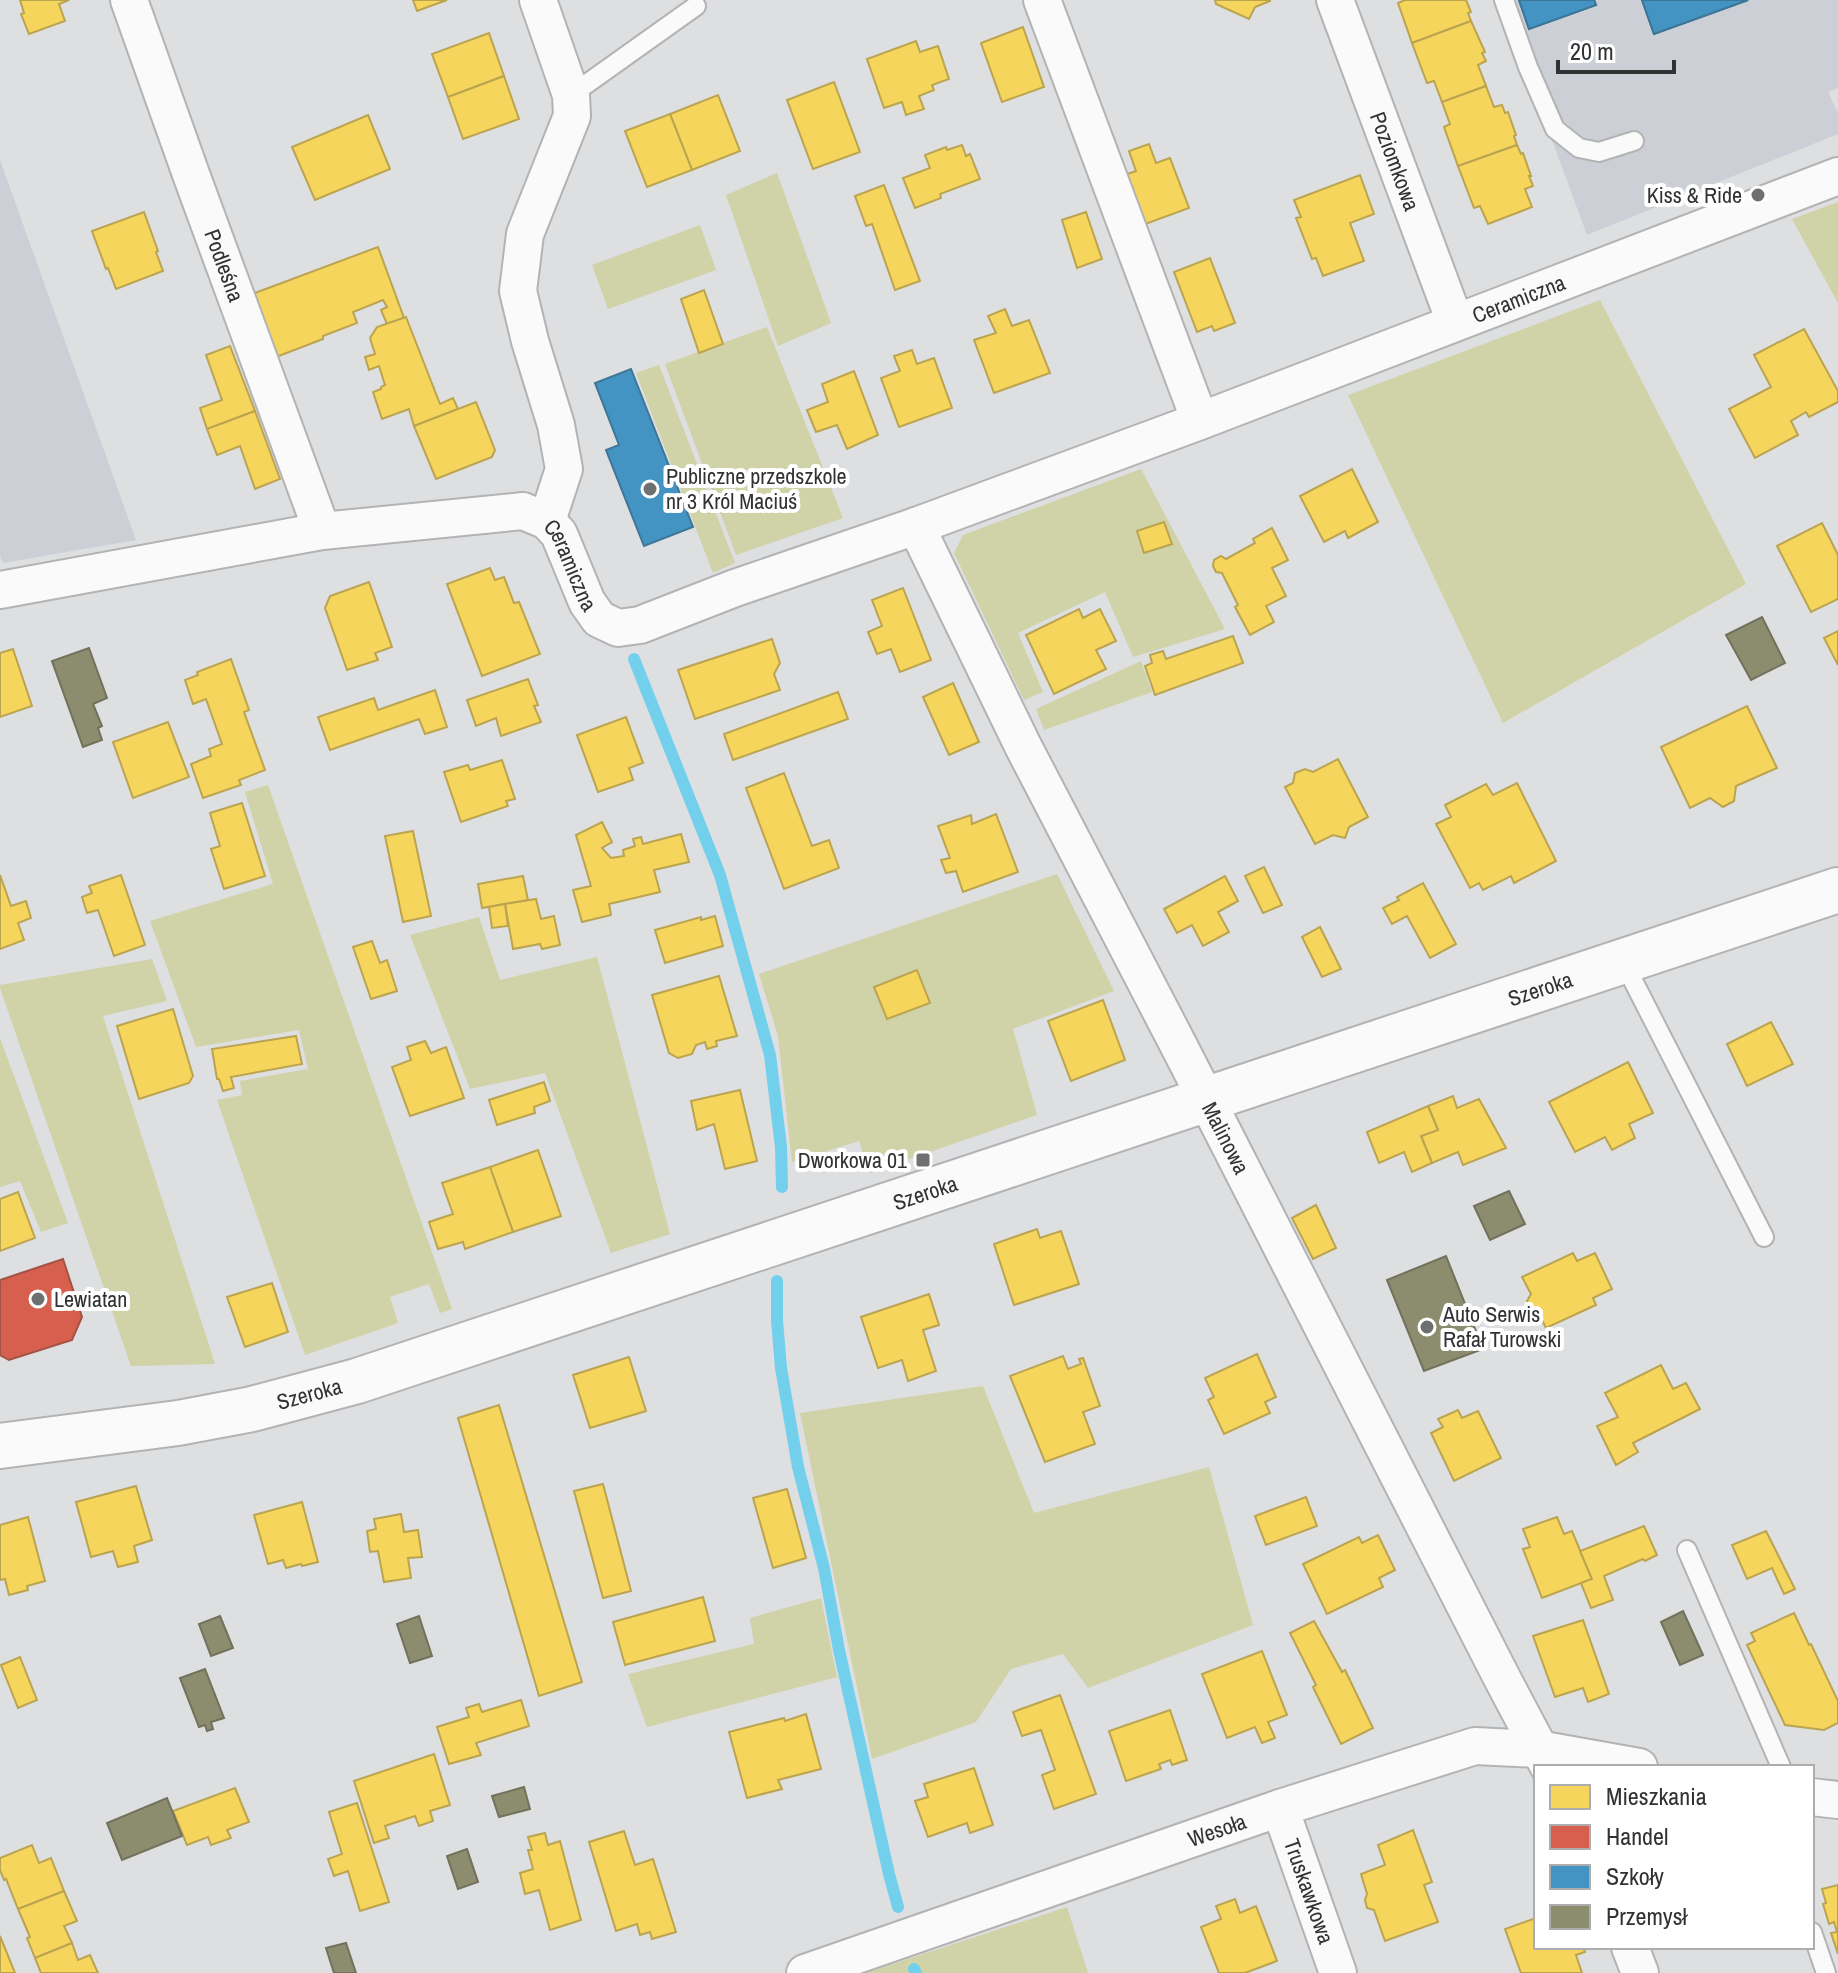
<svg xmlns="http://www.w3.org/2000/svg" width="1838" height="1973" viewBox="0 0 1838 1973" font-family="'Archivo Narrow',sans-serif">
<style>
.built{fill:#ccd0d6}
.green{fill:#d0d2a7}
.homes{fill:#f6d55c;stroke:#bba450;stroke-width:2}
.shops{fill:#d6604d;stroke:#a45245;stroke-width:2}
.schools{fill:#4393c3;stroke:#3e7698;stroke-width:2}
.industry{fill:#8c8c6e;stroke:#71715c;stroke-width:2}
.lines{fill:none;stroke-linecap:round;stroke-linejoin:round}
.stream{stroke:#73d0ed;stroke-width:12}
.service-casing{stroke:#b3b3b4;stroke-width:22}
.minor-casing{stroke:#b3b3b4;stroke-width:40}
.tertiary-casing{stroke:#b3b3b4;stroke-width:48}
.service{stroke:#fafafa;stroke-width:18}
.minor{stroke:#fafafa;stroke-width:36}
.tertiary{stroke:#fafafa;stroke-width:44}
.poi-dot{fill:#6e6f70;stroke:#fff;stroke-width:3}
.labels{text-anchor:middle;stroke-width:8;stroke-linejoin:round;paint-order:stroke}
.street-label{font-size:22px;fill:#313233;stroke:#fff}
.poi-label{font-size:22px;fill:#313233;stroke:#fff;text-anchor:start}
</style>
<rect width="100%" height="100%" fill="#dedfe1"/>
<!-- built -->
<g class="built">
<polygon points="1500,0 1838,0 1838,88 1828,92 1838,113 1838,134 1587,235"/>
<polygon points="0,160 135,537 136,540 3,563 0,556"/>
</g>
<!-- green -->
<g class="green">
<polygon points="777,173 831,323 778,346 726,195"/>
<polygon points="1838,202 1838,303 1792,219"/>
<polygon points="700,225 716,270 608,309 592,265"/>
<polygon points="1600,300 1746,584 1503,723 1348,395"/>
<polygon points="767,327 843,518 736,555 665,364"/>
<polygon points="659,365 735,563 713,573 636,373"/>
<polygon points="1141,469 1225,629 1133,657 1105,592 1018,633 1043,692 1024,700 954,553 963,535"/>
<polygon points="1141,661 1152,692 1044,730 1036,709"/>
<polygon points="268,785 452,1309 440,1313 429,1284 390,1297 398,1323 305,1355 217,1100 242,1095 240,1081 308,1069 299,1030 196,1047 150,921 273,884 245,792"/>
<polygon points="1057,874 1114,991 1013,1029 1037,1115 869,1173 859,1141 792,1162 778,1036 759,974"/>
<polygon points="479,917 500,980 597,957 670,1234 611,1253 545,1073 470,1089 410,935"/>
<polygon points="152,959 167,1001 103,1016 215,1364 131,1366 0,988 0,985"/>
<polygon points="0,1038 68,1223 41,1232 20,1181 0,1187"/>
<polygon points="983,1386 1034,1513 1209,1467 1253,1625 1088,1688 1063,1654 1011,1669 976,1722 872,1759 800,1413"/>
<polygon points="821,1598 837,1677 647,1727 628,1674 754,1644 750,1618"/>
<polygon points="1067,1907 1088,1973 865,1973"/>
</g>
<!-- homes -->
<g class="homes">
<polygon points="20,0 69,0 59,4 65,21 29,34 21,14 24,13"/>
<polygon points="413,0 447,0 417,11"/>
<polygon points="1215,0 1270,0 1270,1 1255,7 1249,19 1216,4"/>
<polygon points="1405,0 1466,0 1471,12 1468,13 1471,21 1412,43 1398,3"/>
<polygon points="1471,21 1485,52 1482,53 1486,61 1478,65 1486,86 1442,102 1434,81 1427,83 1412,43"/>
<polygon points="1023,27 1044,87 1002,102 981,43"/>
<polygon points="489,33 504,76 448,97 432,54"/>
<polygon points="916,41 920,52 938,46 949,79 932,85 934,90 919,96 924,109 906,115 902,102 884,108 867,59"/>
<polygon points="504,76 519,119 463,139 448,97"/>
<polygon points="834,82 860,152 813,169 787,100"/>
<polygon points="1486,86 1494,107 1502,105 1505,113 1508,112 1516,135 1514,136 1517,145 1458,166 1444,127 1450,124 1442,102"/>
<polygon points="718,95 740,151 692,170 670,114"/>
<polygon points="670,114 692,170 647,187 625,131"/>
<polygon points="368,115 390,169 315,200 292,147"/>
<polygon points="1149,144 1156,163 1170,158 1189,208 1140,226 1121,176 1136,171 1129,151"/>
<polygon points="962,145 966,156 970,154 980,179 940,194 941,198 915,208 903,178 930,168 925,155 946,147 947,150"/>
<polygon points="1517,145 1521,154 1523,153 1531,176 1529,176 1533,186 1525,189 1532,207 1488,224 1480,206 1474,208 1458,166"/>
<polygon points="1360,175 1374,214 1350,223 1364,261 1323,276 1316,258 1312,259 1296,218 1301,217 1294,200"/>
<polygon points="884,185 920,281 895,290 872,224 866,226 855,196"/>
<polygon points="144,212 158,251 156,252 163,271 116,289 108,268 106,269 92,231"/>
<polygon points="1086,212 1102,259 1077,268 1062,220"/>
<polygon points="378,247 404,318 387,324 381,310 387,307 383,300 353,312 357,323 323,336 323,339 271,359 247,296"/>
<polygon points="1210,258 1235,323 1214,331 1212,326 1197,332 1174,272"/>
<polygon points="704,290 723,344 699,353 681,299"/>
<polygon points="1005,309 1012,326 1029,320 1050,373 994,393 974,340 996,333 988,316"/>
<polygon points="406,317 440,404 453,398 458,409 414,426 409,409 382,419 373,392 381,389 381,387 385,385 379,366 369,370 365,357 375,354 370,338 377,327"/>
<polygon points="1804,329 1838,391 1838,402 1809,417 1806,412 1791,421 1798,435 1755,458 1729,409 1771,387 1754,355"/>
<polygon points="230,346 255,411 207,429 200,408 222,400 206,355"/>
<polygon points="912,350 917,364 934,358 952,408 899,427 881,378 900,371 894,356"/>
<polygon points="854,371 878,435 847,449 837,425 816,432 807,410 828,402 822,384"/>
<polygon points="476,402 495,450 492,457 436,479 414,426"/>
<polygon points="255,411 280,479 255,489 240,446 217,455 207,429"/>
<polygon points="1352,469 1378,522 1348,538 1345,531 1324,542 1300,496"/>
<polygon points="1164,522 1172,544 1144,553 1137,531"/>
<polygon points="1822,523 1838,555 1838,599 1811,612 1777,546"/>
<polygon points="1272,528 1288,560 1272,568 1286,596 1266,606 1274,622 1250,635 1235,607 1238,605 1222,573 1216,572 1213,566 1214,560 1221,556 1226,559 1255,543 1253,539"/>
<polygon points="490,568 495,580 504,577 514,603 519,602 540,654 482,676 447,584"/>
<polygon points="369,582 392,647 375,653 378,660 347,670 325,608 330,596"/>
<polygon points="903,588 931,660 900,672 891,649 877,654 868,632 882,626 872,600"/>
<polygon points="1079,609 1083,618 1100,609 1116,641 1096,650 1106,669 1054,694 1026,635"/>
<polygon points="1838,631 1838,665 1824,638"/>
<polygon points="1233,636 1243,663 1155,695 1145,666 1152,663 1150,655 1163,651 1166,659"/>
<polygon points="772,639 780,663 774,674 780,690 695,719 678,670"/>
<polygon points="13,649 32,706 0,717 0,653"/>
<polygon points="231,659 249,710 244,712 265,770 239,780 241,785 203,798 191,764 211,756 209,749 222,744 206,699 193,704 185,680 198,675 197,672"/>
<polygon points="528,679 538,705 534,706 541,722 501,736 496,718 476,726 467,700"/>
<polygon points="953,683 979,742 949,755 923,697"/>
<polygon points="435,690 447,727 425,734 419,719 330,750 318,717 374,698 378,710"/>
<polygon points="838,692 848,719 733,760 724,734"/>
<polygon points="1747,706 1777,768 1736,786 1734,801 1723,807 1710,798 1690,808 1661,747"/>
<polygon points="626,717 643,763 629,768 633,780 598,792 577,735"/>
<polygon points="168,722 189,777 133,798 113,742"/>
<polygon points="1338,759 1368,817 1349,827 1345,838 1333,835 1315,844 1285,787 1293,783 1295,773 1305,769 1313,772"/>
<polygon points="502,760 515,799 506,801 508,806 461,822 444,772 468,765 470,770"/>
<polygon points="784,773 812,846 829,840 839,868 784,889 746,788"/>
<polygon points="1517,783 1556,861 1514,883 1511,876 1483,890 1479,883 1470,888 1436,824 1451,817 1445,805 1486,784 1493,795"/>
<polygon points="242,803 265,876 224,889 211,849 220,846 210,813"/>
<polygon points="996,814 1018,872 963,892 956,871 946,873 941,860 950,858 938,826 971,815 972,824"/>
<polygon points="602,822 612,842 602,848 611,858 624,856 623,850 635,846 633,839 641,837 643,844 681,834 689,862 654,870 660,892 609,904 611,915 582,922 573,890 591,886 576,835"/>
<polygon points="413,831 431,916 403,922 385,836"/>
<polygon points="1264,867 1282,905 1263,913 1245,876"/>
<polygon points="0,875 11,906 26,901 31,918 18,923 24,940 0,949"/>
<polygon points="121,875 145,945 114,956 98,910 87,913 82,897 92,893 89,886"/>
<polygon points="523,876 528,900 482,908 478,884"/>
<polygon points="1225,876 1238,901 1218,912 1229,932 1203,946 1192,925 1177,933 1164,909"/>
<polygon points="1423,883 1456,944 1430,958 1407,916 1392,924 1383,908 1399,900 1397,897"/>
<polygon points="536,899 541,919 554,916 560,945 542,949 540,944 513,949 505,904"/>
<polygon points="505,904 508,926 492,928 489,907"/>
<polygon points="715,916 723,946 665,963 655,930 701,917 701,920"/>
<polygon points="1320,927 1341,969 1322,977 1302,937"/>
<polygon points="372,941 380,963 387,960 397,991 371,999 353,947"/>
<polygon points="917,970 930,1003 887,1019 874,987"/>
<polygon points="719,976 737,1036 716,1041 717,1046 707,1049 705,1042 696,1045 692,1054 678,1058 669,1053 652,995"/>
<polygon points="1103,1000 1125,1060 1071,1081 1048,1021"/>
<polygon points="173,1009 193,1076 189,1083 139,1099 117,1026"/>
<polygon points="1771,1022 1793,1064 1747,1086 1727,1044"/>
<polygon points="296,1036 302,1064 231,1077 234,1088 223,1091 219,1079 217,1079 212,1049"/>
<polygon points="425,1041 431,1053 446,1047 464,1098 410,1116 392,1067 411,1060 407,1047"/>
<polygon points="1628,1062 1653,1113 1629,1124 1635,1138 1612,1150 1605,1137 1575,1152 1549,1102"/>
<polygon points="544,1082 550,1101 534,1107 535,1113 497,1125 489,1100"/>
<polygon points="740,1090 757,1161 725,1169 714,1124 697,1130 691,1101"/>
<polygon points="1453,1096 1457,1108 1479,1099 1506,1148 1463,1165 1458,1152 1432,1163 1421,1136 1438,1130 1428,1106"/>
<polygon points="1428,1106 1438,1130 1421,1136 1432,1163 1412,1172 1404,1152 1379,1163 1367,1132"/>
<polygon points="538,1150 561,1216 513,1232 490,1167"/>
<polygon points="490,1167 513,1232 465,1249 463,1242 438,1249 429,1222 453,1214 442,1183"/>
<polygon points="18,1192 35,1238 0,1251 0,1199"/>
<polygon points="1316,1205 1336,1248 1313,1259 1292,1218"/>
<polygon points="1037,1229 1040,1238 1061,1231 1079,1284 1014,1305 994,1244"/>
<polygon points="1573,1253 1577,1261 1595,1253 1612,1289 1593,1298 1596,1305 1546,1328 1538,1312 1531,1310 1527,1301 1531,1294 1522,1277"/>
<polygon points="272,1283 288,1332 245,1347 227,1297"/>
<polygon points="929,1294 939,1325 923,1330 936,1371 908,1381 902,1360 878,1368 861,1317"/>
<polygon points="1257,1354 1276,1397 1265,1402 1270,1413 1224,1434 1208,1400 1214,1397 1205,1378"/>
<polygon points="1063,1356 1068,1369 1081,1364 1079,1359 1083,1358 1100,1406 1083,1412 1095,1444 1045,1462 1010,1376"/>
<polygon points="629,1357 646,1411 590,1428 573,1375"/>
<polygon points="1661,1365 1673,1389 1686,1383 1700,1409 1633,1443 1638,1452 1616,1465 1597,1426 1618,1417 1605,1393"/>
<polygon points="499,1405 582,1682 539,1696 458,1418"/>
<polygon points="1458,1410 1462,1418 1478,1411 1501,1458 1454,1481 1431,1433 1443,1427 1438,1419"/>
<polygon points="603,1484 631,1591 603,1598 574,1491"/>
<polygon points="136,1486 152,1540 134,1546 138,1562 118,1567 113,1551 91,1557 76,1502"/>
<polygon points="787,1489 806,1558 773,1568 753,1498"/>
<polygon points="1306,1497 1317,1526 1266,1545 1255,1516"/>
<polygon points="302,1502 318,1562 302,1566 301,1564 286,1568 283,1560 268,1564 254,1515"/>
<polygon points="401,1514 404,1532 418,1530 422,1557 408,1558 411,1578 384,1582 378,1551 370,1552 367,1531 376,1529 374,1519"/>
<polygon points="28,1517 45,1581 27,1586 28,1590 9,1595 5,1579 0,1580 0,1525"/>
<polygon points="1557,1517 1564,1534 1572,1531 1592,1579 1542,1598 1523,1549 1530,1547 1523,1529"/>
<polygon points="1644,1526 1657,1555 1645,1561 1643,1559 1604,1576 1613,1600 1591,1608 1581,1583 1592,1579 1580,1551"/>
<polygon points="1766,1531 1795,1589 1784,1594 1772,1568 1747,1579 1732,1545"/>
<polygon points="1378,1535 1395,1570 1379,1578 1383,1587 1327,1614 1303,1564 1359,1537 1362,1543"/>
<polygon points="703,1597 715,1641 625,1665 613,1622"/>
<polygon points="1794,1613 1809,1645 1811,1644 1838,1701 1838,1723 1824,1730 1785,1725 1747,1645 1755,1641 1751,1633"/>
<polygon points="1583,1620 1609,1694 1588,1702 1583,1688 1555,1697 1533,1636"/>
<polygon points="1314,1621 1342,1672 1345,1670 1373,1728 1341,1744 1313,1687 1316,1685 1290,1633"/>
<polygon points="1262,1651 1287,1715 1268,1722 1275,1738 1262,1743 1255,1727 1227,1738 1202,1674"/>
<polygon points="20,1657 37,1700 18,1708 1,1665"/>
<polygon points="1060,1695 1096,1794 1054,1809 1042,1775 1055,1770 1041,1730 1022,1736 1013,1712"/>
<polygon points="521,1700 529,1726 476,1743 481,1755 449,1764 437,1727 469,1717 466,1708 479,1704 482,1712"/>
<polygon points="1170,1710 1187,1760 1172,1765 1170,1760 1159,1764 1161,1769 1126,1781 1109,1731"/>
<polygon points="806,1714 821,1769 778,1780 782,1789 747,1798 729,1732 784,1718 785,1721"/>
<polygon points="434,1754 450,1805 430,1811 433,1821 419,1826 415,1816 385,1826 389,1838 374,1843 354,1781"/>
<polygon points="974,1768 993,1825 970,1833 967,1823 928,1837 915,1801 928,1797 924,1784"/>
<polygon points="235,1788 249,1822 227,1830 231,1838 211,1845 208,1837 187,1845 173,1811"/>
<polygon points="357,1803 389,1902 360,1911 348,1871 334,1876 328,1859 342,1854 329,1812"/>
<polygon points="1413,1830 1432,1882 1424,1885 1438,1922 1385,1941 1374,1910 1367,1908 1365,1900 1367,1894 1361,1874 1385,1865 1378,1845"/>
<polygon points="624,1831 635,1865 653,1859 676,1932 652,1939 650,1932 640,1935 637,1924 616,1931 589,1842"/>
<polygon points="545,1833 548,1845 560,1841 581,1920 550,1930 539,1890 525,1894 520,1873 533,1869 528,1850 532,1850 528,1837"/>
<polygon points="32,1845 39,1863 51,1858 64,1891 18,1909 6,1879 4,1880 0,1870 0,1858"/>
<polygon points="1838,1885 1838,1954 1831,1933 1837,1932 1834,1922 1829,1924 1823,1904 1826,1903 1822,1889"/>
<polygon points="64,1891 77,1921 64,1926 72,1943 35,1958 27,1938 30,1937 18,1909"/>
<polygon points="1235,1899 1240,1913 1256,1906 1277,1961 1245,1973 1219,1973 1201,1927 1221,1919 1216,1906"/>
<polygon points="1536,1918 1536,1947 1583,1947 1585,1952 1576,1955 1582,1973 1521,1973 1505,1929"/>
<polygon points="0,1936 15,1973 0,1973"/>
<polygon points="72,1943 78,1960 90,1955 98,1973 41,1973 35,1958"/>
</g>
<!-- shops -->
<polygon class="shops" points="63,1259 82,1317 72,1340 9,1360 0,1355 0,1280"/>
<!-- schools -->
<g class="schools">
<polygon points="1519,0 1594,0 1596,5 1529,29"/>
<polygon points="1519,0 1594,0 1596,5 1529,29"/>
<polygon points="1642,0 1748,0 1654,34"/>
<polygon points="1642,0 1748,0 1654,34"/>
<polygon points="631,369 693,527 644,546 606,450 619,445 595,383"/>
</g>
<!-- industry -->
<g class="industry">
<polygon points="1762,617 1785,663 1751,680 1726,635"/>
<polygon points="89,648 107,698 93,704 102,726 98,728 102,740 83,747 52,661"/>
<polygon points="1509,1191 1525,1224 1490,1240 1474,1206"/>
<polygon points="1446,1256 1483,1349 1424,1371 1387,1280"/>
<polygon points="1683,1611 1703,1655 1680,1665 1661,1622"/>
<polygon points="220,1616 233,1648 211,1656 199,1624"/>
<polygon points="419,1616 432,1656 410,1663 397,1624"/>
<polygon points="205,1669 224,1718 211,1722 213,1729 207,1731 205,1725 199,1727 180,1678"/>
<polygon points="524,1787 530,1809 499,1817 492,1796"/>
<polygon points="167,1798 182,1836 122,1860 107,1823"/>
<polygon points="467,1849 478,1882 458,1889 447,1856"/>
<polygon points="346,1943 356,1973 334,1973 326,1948"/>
</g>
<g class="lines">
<!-- stream -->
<g class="stream">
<polyline points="634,659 720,875 770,1055 781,1147 782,1187"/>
<polyline points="777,1281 777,1320 781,1368 798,1467 824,1568 839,1650 889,1874 898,1907"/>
<polyline points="914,1969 916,1973"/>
</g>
<!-- service casing -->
<g class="service-casing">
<g id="service">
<polyline points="1504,0 1528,67 1555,129 1579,148 1599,152 1634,141"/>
<polyline points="571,95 696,6"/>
<polyline points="1623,961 1764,1237"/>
<polyline points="1687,1550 1781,1767"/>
<polyline points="1812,1932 1826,1973"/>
</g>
</g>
<!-- minor casing -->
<g class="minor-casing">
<g id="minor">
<path id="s1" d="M129 0 192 177 322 531"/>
<polyline points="538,0 571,95 572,116 525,234 518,291 530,341 556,425 564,469 547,521"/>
<polyline points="1042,0 1200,421"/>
<path id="s2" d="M1335 0 1455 322"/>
<path id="s3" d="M916 526 1023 746 1181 1050 1503 1680 1549 1767"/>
<path id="s4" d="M0 590 322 531 523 511 547 521 559 534 587 602 599 619 618 628 640 625 735 588 916 526 1200 421 1838 176"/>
<polyline points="1812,1797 1838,1800"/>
<path id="s5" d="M1280 1808 1338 1973"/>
<polyline points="1630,1947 1640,1973"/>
<path id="s6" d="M805 1973 1280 1808 1475 1746 1538 1749 1639 1767"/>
</g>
</g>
<!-- tertiary casing -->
<g class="tertiary-casing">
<g id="tertiary">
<path id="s7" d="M0 1446 178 1423 252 1409 357 1381 1838 890"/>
</g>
</g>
<!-- service -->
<use href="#service" class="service"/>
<!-- minor -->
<use href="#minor" class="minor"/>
<!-- tertiary -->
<use href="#tertiary" class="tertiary"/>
</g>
<!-- markers -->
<g class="poi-dot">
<circle cx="1758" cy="195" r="8"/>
<circle cx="650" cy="489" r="8"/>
<rect x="915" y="1152" width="16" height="16" rx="4"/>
<circle cx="38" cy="1299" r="8"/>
<circle cx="1427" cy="1327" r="8"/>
</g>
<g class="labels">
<!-- street labels -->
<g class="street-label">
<text dy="8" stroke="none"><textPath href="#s2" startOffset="172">Poziomkowa</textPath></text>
<text dy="8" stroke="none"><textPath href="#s1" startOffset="282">Podleśna</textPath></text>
<text dy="8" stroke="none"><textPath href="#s4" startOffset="1648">Ceramiczna</textPath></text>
<text dy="8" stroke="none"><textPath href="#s4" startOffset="606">Ceramiczna</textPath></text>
<text dy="8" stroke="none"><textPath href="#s7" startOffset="1610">Szeroka</textPath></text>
<text dy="8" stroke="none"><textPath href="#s3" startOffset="686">Malinowa</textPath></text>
<text dy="8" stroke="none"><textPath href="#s7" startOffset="962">Szeroka</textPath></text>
<text dy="8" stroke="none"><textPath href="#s7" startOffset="314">Szeroka</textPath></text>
<text dy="8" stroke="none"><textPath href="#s6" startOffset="436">Wesoła</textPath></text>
<text dy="8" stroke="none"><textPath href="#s5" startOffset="88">Truskawkowa</textPath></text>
</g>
<!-- poi labels -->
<g class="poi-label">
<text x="1742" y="203" text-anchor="end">Kiss &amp; Ride</text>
<text x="666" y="484">Publiczne przedszkole<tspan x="666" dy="25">nr 3 Król Maciuś</tspan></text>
<text x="907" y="1168" text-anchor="end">Dworkowa 01</text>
<text x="54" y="1307">Lewiatan</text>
<text x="1443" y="1322">Auto Serwis<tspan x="1443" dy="25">Rafał Turowski</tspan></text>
</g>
</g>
<!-- legend -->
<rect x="1534" y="1765" width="280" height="184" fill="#ffffff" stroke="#adadad" stroke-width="2"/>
<rect x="1550" y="1785" width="40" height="24" fill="#f6d55c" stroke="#adadad" stroke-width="2"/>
<text x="1606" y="1805" font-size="24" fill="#313233">Mieszkania</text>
<rect x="1550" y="1825" width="40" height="24" fill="#d6604d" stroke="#adadad" stroke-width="2"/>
<text x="1606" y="1845" font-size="24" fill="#313233">Handel</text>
<rect x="1550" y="1865" width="40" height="24" fill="#4393c3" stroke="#adadad" stroke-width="2"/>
<text x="1606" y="1885" font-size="24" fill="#313233">Szkoły</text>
<rect x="1550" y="1905" width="40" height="24" fill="#8c8c6e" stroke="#adadad" stroke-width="2"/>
<text x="1606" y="1925" font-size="24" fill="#313233">Przemysł</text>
<!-- scale -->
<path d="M1558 60v12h116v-12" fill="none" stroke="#313233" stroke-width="4"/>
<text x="1570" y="60" font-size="24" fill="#313233" stroke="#ffffff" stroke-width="6" paint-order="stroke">20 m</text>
</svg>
